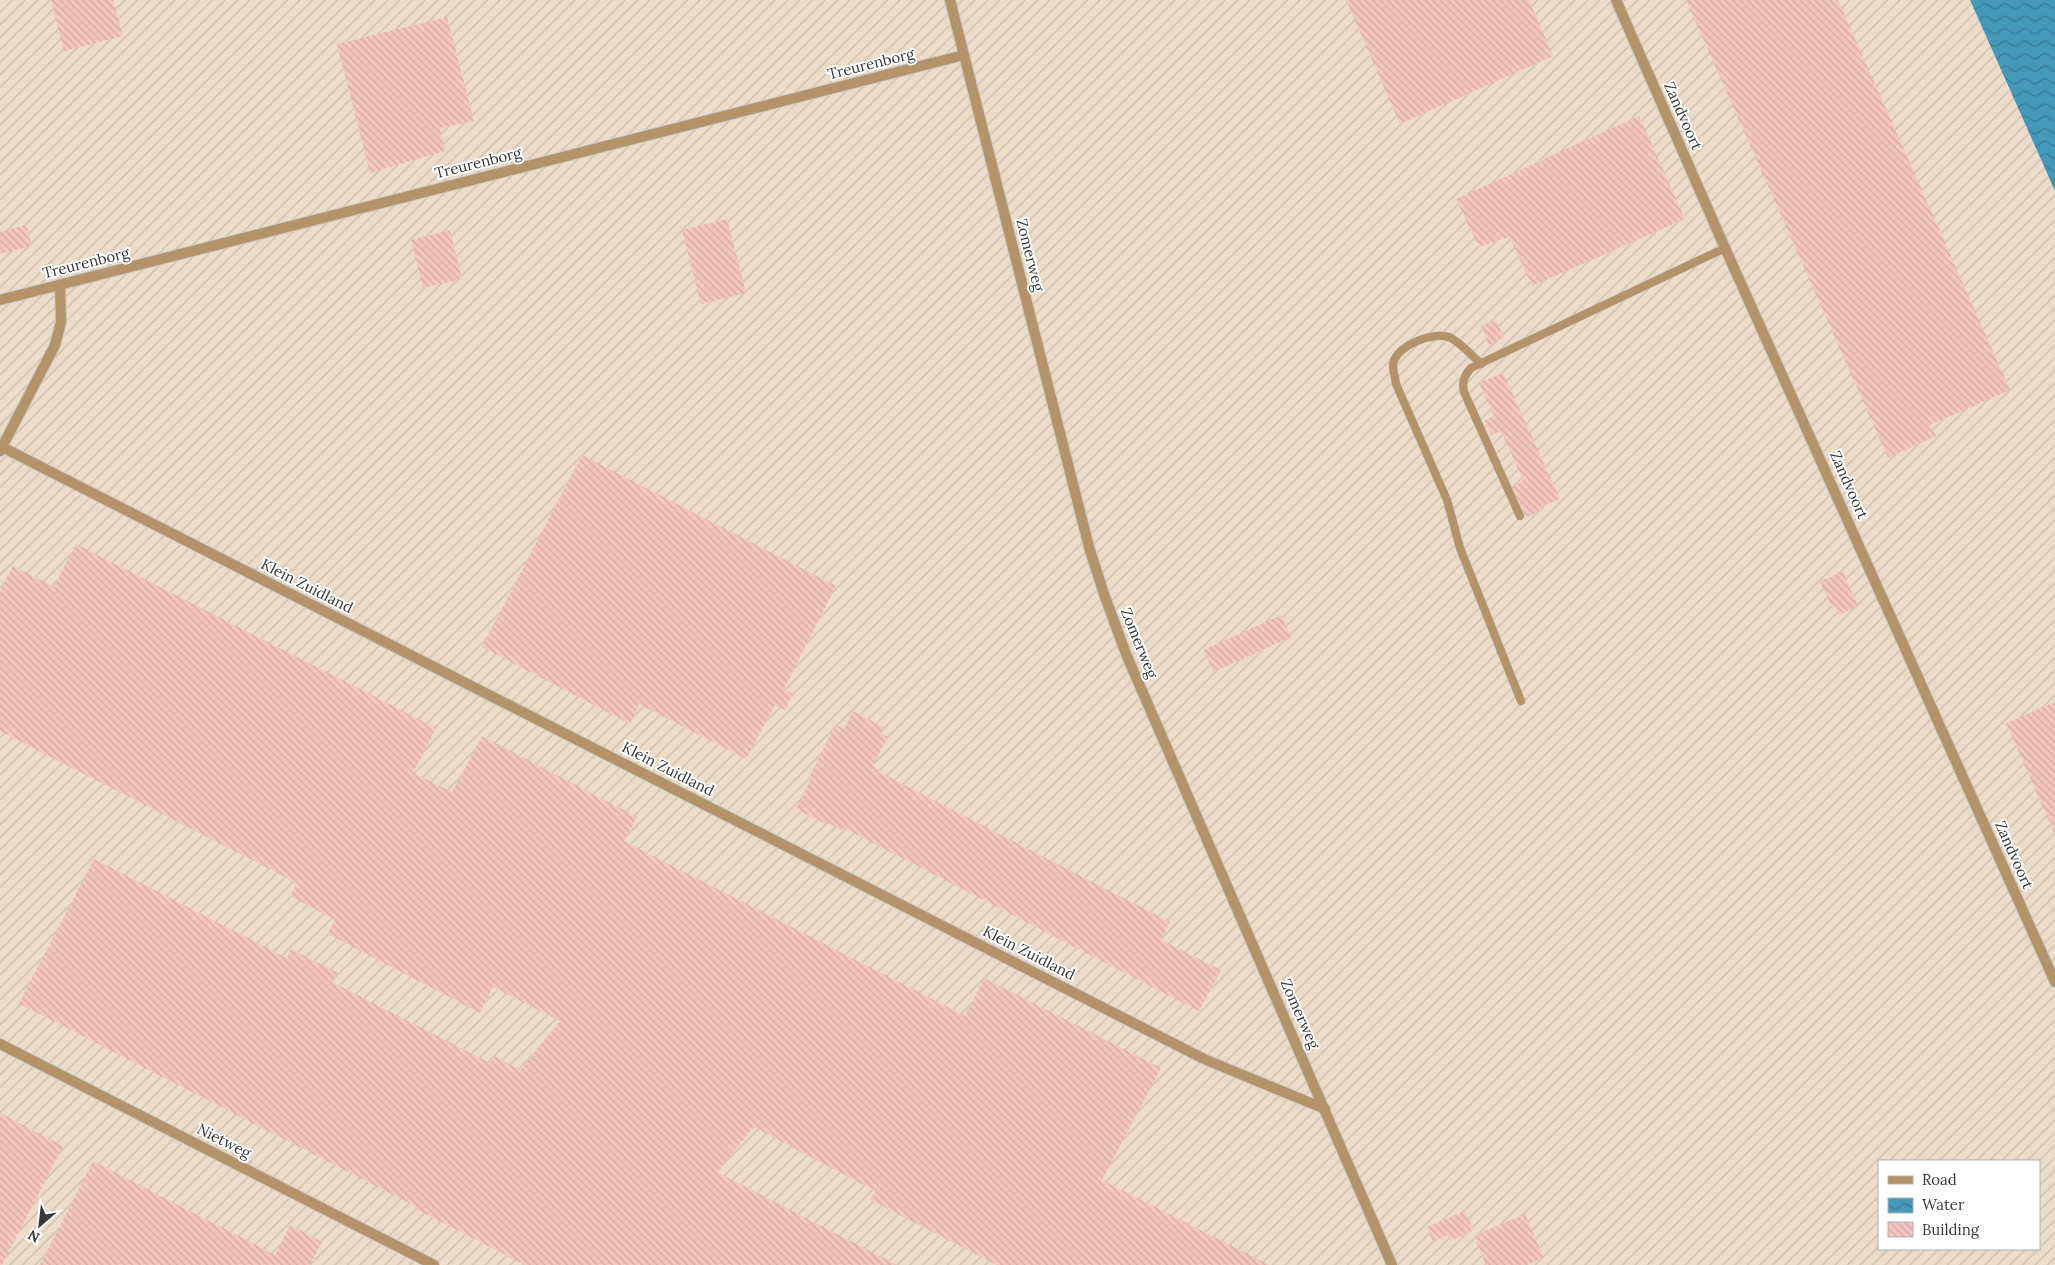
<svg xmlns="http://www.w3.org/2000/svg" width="2055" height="1265" viewBox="0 0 2055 1265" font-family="Lora,serif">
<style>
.industrial{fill:url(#industrial-furrows);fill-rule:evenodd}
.water{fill:url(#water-waves)}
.building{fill:url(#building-back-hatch)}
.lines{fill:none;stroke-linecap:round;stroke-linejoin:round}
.service-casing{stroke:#c6c5c0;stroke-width:9}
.minor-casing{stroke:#c6c5c0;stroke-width:12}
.service{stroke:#b49369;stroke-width:8}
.minor{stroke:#b49369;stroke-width:10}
.labels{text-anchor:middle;stroke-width:4;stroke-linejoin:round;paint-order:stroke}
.street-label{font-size:15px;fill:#393836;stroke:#fff}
</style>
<defs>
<pattern id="industrial-furrows" width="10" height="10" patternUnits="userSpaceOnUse" patternTransform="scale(1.25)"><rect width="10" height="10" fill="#ecdbc9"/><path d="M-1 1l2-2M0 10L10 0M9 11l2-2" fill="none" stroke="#cbbdad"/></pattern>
<pattern id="water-waves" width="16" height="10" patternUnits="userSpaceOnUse" patternTransform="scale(1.25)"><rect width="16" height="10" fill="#4498b8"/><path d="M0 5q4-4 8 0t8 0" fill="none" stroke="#3a7d96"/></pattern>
<pattern id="building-back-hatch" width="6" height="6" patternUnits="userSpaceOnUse" patternTransform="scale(1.25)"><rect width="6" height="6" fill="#f5c5bf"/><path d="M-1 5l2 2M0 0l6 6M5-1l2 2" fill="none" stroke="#d3aaa5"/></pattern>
</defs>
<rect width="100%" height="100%" fill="#e9e8e3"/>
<!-- industrial -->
<path class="industrial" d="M0 0H1970L2055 191V1265H0ZM1879 1161H2039V1249H1879Z"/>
<!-- water -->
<polygon class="water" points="1970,0 2055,0 2055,191"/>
<!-- building -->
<g class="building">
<polygon points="51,0 113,0 123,36 64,51"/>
<polygon points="1346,0 1529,0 1553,56 1400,124"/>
<polygon points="1686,0 1838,0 2010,390 1930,425 1936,436 1888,458"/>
<polygon points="447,17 474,121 440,128 445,151 370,173 337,44"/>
<polygon points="1639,116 1685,219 1532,286 1509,237 1479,247 1456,199"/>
<polygon points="727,219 746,293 701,304 682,230"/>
<polygon points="26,225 32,246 0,254 0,232"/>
<polygon points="450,230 462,279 423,288 411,240"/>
<polygon points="1495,319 1504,337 1489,345 1481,326"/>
<polygon points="1503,373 1560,499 1540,507 1541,511 1525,518 1525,514 1513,488 1523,480 1501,431 1491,435 1485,420 1494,416 1479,383"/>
<polygon points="582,455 836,586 784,689 793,694 785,710 775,705 746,759 639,704 630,724 482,647"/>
<polygon points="76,544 436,728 413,773 452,792 482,736 637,817 624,841 965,1016 984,978 1161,1068 1102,1180 1269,1265 997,1265 870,1200 875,1191 754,1127 717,1172 897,1265 525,1265 414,1208 415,1206 22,1005 19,1003 94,859 287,958 291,949 338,973 332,982 490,1063 494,1056 520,1070 560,1021 493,987 480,1013 328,934 335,920 290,896 297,883 0,731 0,591 13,566 54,587"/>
<polygon points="1843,572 1858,606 1839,615 1836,606 1832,608 1820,581"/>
<polygon points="1281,615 1291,637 1213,672 1204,650"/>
<polygon points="2055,702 2055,835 2006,723"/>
<polygon points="853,711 883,727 880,733 888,737 873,765 883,774 1170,922 1161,940 1221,970 1199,1011 844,828 842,831 827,822 826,824 796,809 811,779 809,778 835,725 844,729"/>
<polygon points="0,1113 63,1146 2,1265 0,1265"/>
<polygon points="93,1161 275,1255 290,1225 322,1242 310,1265 40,1265"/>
<polygon points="1465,1211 1474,1230 1451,1241 1448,1235 1433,1242 1427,1227"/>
<polygon points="1525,1214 1544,1258 1527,1265 1486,1265 1474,1236"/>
</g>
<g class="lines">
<!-- service casing -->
<g class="service-casing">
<g id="service">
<path d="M1481 364C1472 356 1462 344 1451 338 1436 330 1396 345 1393 364 1393 370 1395 378 1396 384L1447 500 1460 548 1521 701"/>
<path d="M1520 516 1464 392C1462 382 1464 376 1471 368L1725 248"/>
</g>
</g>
<!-- minor casing -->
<g class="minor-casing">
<g id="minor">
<polyline points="950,0 1089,547 1104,594 1126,654 1392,1265"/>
<polyline points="1616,0 1725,248 2055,982"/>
<polyline points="0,300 964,55"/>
<polyline points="2,447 1204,1059 1325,1109"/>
<polyline points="0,451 55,345 61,322 60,285"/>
<polyline points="0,1044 434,1265"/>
</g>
</g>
<!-- service -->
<use href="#service" class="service"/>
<!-- minor -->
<use href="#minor" class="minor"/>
</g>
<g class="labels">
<!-- street labels -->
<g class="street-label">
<text transform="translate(871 64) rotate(-14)" y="5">Treurenborg</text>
<text transform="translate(1683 116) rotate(66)" y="5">Zandvoort</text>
<text transform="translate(478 163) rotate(-14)" y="5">Treurenborg</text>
<text transform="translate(1030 255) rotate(76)" y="5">Zomerweg</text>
<text transform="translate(86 263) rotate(-14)" y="5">Treurenborg</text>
<text transform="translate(1849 485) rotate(66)" y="5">Zandvoort</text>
<text transform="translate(307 586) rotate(27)" y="5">Klein Zuidland</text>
<text transform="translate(1139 643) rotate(68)" y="5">Zomerweg</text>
<text transform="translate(668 769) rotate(27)" y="5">Klein Zuidland</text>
<text transform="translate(2014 855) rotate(66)" y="5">Zandvoort</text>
<text transform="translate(1029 953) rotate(27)" y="5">Klein Zuidland</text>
<text transform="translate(1300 1014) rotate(66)" y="5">Zomerweg</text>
<text transform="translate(224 1141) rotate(27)" y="5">Nietweg</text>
</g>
</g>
<!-- legend -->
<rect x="1878" y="1160" width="162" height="90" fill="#ffffff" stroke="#b0afaf"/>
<rect x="1888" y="1176" width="25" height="8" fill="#b49369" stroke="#b0afaf"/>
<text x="1922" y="1185" font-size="15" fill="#393836">Road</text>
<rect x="1888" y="1198" width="25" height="15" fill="url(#water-waves)" stroke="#b0afaf"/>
<text x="1922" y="1210" font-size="15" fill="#393836">Water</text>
<rect x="1888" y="1222" width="25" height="15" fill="url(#building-back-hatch)" stroke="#b0afaf"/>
<text x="1922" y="1235" font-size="15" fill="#393836">Building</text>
<!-- north arrow -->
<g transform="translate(40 1225) rotate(208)" stroke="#ffffff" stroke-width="4" paint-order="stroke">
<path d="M0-4L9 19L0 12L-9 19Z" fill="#393836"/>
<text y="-8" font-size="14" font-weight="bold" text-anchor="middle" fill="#393836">N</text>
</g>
</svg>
